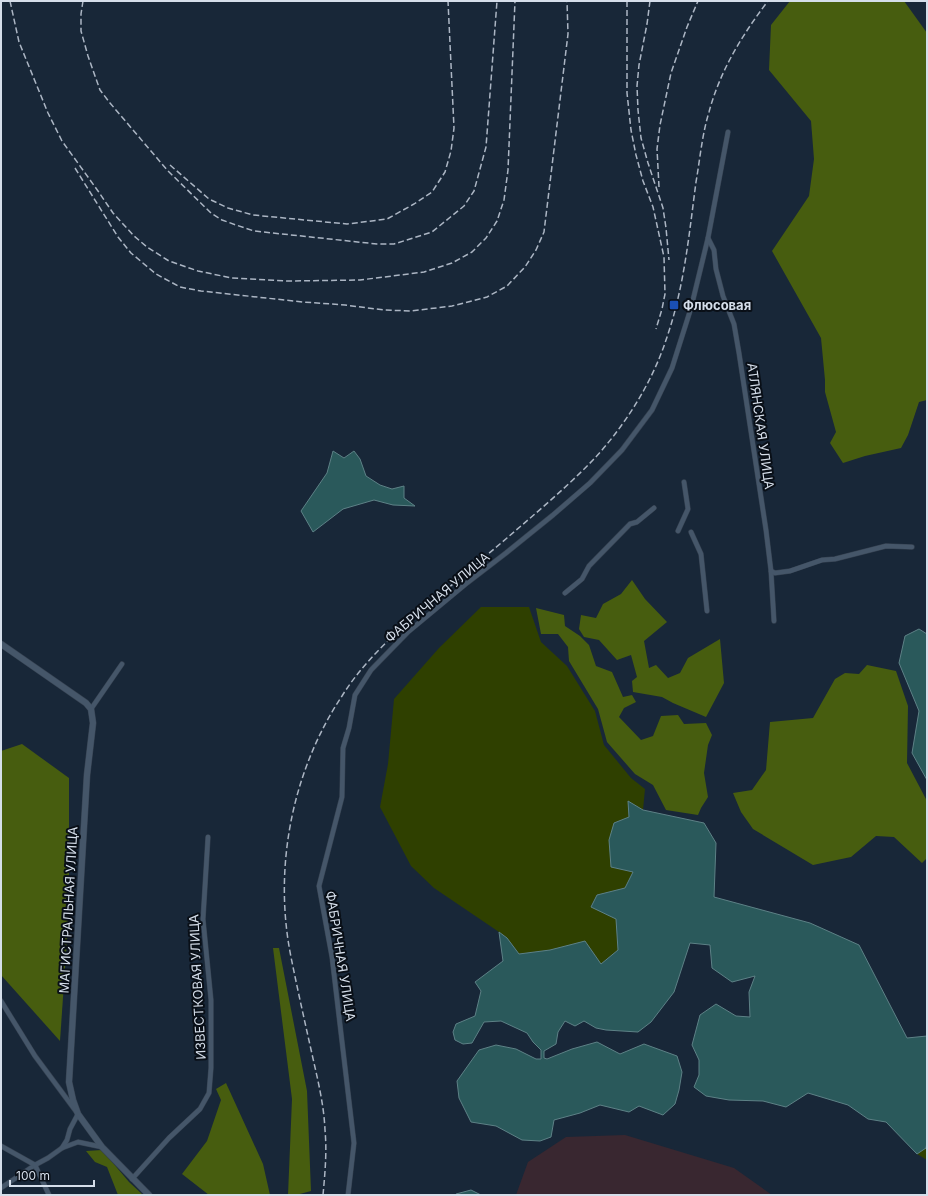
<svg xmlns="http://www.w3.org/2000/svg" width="928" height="1196" viewBox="0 0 928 1196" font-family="Inter,sans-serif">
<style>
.commercial{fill:#392730}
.green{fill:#2f4000}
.forest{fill:#475d0f}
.water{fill:#2a595b;stroke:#5d8186}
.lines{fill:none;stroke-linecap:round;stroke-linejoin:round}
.minor-casing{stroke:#354150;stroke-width:5.5}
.tertiary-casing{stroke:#354150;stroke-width:7}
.minor{stroke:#455669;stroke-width:4.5}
.tertiary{stroke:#455669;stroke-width:6}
.rail{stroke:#acb6c4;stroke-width:1.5;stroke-dasharray:6 3;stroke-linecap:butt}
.transit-dot{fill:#1a4fb4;stroke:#090f17;stroke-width:1.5}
.labels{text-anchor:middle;stroke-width:4;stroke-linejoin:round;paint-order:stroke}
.poi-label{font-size:13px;font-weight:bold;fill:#d5deea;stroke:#090f17;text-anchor:start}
.street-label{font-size:13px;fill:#d5deea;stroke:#090f17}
</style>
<rect width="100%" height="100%" fill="#182738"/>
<!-- commercial -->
<polygon class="commercial" points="625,1135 734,1168 772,1195 516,1195 528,1162 566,1137"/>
<!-- green -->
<g class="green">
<polygon points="481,607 529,607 541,642 567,666 595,711 604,745 631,778 645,789 643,810 628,802 629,817 614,823 611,867 633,872 625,888 597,895 591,906 616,919 618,950 601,964 550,950 519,954 507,938 499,932 434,888 411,866 380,807 388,764 394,699 439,648"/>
<polygon points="927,1142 927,1160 917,1154 926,1148"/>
</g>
<!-- forest -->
<g class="forest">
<polygon points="790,1 904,1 927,33 927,400 919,402 908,435 901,448 865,456 843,463 830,443 836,432 825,392 825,380 821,338 772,251 809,196 814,159 811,121 769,70 771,25"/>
<polygon points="632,580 645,599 667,622 644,641 649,668 656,665 668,678 680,673 688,658 720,639 724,683 706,717 673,703 662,697 633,692 632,681 637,677 631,655 617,660 599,640 584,637 579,629 581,615 596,618 603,604 621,594"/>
<polygon points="536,608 564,615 565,626 580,636 589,645 596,666 612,672 623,697 632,695 636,702 624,708 619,717 641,740 653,736 661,716 678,715 684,724 706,723 712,735 708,745 704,773 708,797 701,808 698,815 666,810 653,785 635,774 607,742 598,709 569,661 568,647 558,634 541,634"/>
<polygon points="867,665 896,671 908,706 907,763 927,801 927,858 922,863 894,837 876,836 851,857 813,865 753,829 741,812 733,793 752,790 766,770 770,722 813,718 835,679 845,673 859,674"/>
<polygon points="22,744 69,778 69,911 60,1041 1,975 1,751"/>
<polygon points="273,948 279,948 307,1091 311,1191 296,1195 288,1195 292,1099"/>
<polygon points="226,1083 263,1164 270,1195 209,1195 182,1174 207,1141 221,1100 216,1089"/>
<polygon points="102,1150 129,1182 143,1195 118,1195 107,1167 95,1162 86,1151"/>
</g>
<!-- water -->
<g class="water">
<polygon points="333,451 344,458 354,451 360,459 366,476 380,485 392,489 404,486 404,498 415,506 393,505 374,500 343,509 313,532 301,511 327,473"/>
<polygon points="919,629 927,634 927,780 912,753 919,711 899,663 905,636"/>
<polygon points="628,801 643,810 704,823 716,843 714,897 810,923 859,945 907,1038 927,1036 927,1142 926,1148 917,1154 886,1122 868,1119 848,1105 808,1093 786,1107 763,1101 729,1100 706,1096 694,1087 699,1075 699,1060 692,1045 700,1015 716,1004 736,1016 750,1017 749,992 755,976 732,982 712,968 710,945 690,943 674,992 651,1022 638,1032 606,1030 596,1028 584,1021 575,1026 565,1021 558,1032 556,1044 544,1051 544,1058 547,1059 572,1049 597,1042 620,1054 644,1044 677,1056 682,1072 679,1090 675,1104 663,1115 639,1106 629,1112 600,1105 580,1113 554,1120 551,1137 540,1141 522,1140 496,1126 471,1122 459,1098 457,1081 479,1050 496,1045 516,1049 536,1059 541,1059 541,1050 533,1042 527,1033 501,1021 484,1022 472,1043 463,1044 455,1040 453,1032 456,1024 475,1016 481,991 475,982 503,961 499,932 507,938 519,954 550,950 585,941 601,964 618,950 616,919 591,907 597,895 625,888 633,872 611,867 609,840 614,823 629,817"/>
<polygon points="471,1190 481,1195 456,1195 456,1194"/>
</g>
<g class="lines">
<!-- minor casing -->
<g class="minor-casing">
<g id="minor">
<polyline points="708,238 714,250 716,269 723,296 734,324 739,353 766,530 771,571 774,621"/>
<polyline points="678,531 688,509 684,482"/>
<polyline points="691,532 701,554 707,611"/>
<polyline points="771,571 775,573 790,571 822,560 835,559 886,546 912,547"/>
<polyline points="565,593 582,579 589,566 630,524 637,522 654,508"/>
<polyline points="91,709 122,664"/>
<polyline points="1,1001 35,1056 78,1114 70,1129 67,1140 62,1148 48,1158 35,1165 1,1188"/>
<polyline points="1,1146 35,1165"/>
<polyline points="62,1148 78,1142 102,1147"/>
<polyline points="35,1165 49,1195"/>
<polyline points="132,1179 169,1138 200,1109 209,1093 211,1068 211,1000 203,919 208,837"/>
<polyline points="348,1195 354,1143 332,957 319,886 342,797 343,748 349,728 355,695 371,670 408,632 467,583 506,553 553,515 590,483 622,450 652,410 672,368 691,308 708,238 728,132"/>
</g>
</g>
<!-- tertiary casing -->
<g class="tertiary-casing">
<polyline id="tertiary" points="1,644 86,703 91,709 93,723 87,775 69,1082 73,1100 78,1114 102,1147 149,1195"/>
</g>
<!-- minor -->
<use href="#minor" class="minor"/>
<!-- tertiary -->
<use href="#tertiary" class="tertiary"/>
<!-- rail -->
<g class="rail">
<polyline points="10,1 19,42 48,113 62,141 98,191 113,213 134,236 147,247 169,261 198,271 232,278 287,281 360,280 424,272 452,263 472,252 486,238 497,221 504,200 508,170 515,1"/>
<polyline points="83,1 81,14 81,31 88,56 100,90 110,103 168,171 211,213 222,220 236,225 254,231 377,244 394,244 432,232 464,206 474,191 486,147 497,1"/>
<polyline points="627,1 627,93 631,130 636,155 643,181 653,207 664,257 665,294 662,309 656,329"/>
<polyline points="650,1 647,24 639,65 637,86 638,110 641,138 648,163 663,208 666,228 669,260"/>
<polyline points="170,165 209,199 228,208 253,215 347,224 387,219 414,204 432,192 445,172 451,151 454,128 448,1"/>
<polyline points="75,168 118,237 131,253 156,274 180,287 201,291 303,302 345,305 384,310 411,311 452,306 487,297 507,286 525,267 536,250 544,232 568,34 567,1"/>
<polyline points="659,187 657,149 660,125 671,73 687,27 698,1"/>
<path d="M323 1195C325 1173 327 1152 325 1130 324 1107 319 1085 314 1063 306 1027 298 992 291 957 273 868 292 771 342 696 360 667 385 643 410 620 443 593 475 565 507 538 536 513 566 488 593 460 624 427 652 383 666 340 684 289 689 235 696 182 700 159 702 135 709 112 720 71 742 35 768 1"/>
</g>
</g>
<!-- markers -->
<rect class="transit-dot" x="669" y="300" width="10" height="10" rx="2"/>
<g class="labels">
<!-- poi labels -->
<g class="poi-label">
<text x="683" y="310">Флюсовая</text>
</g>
<!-- street labels -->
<g class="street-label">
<text transform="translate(761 426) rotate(82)" y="5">АТЛЯНСКАЯ УЛИЦА</text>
<text transform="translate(437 597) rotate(-40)" y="5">ФАБРИЧНАЯ УЛИЦА</text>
<text transform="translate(68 910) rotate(-87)" y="5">МАГИСТРАЛЬНАЯ УЛИЦА</text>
<text transform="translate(341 956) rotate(81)" y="5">ФАБРИЧНАЯ УЛИЦА</text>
<text transform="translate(197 987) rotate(-93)" y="5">ИЗВЕСТКОВАЯ УЛИЦА</text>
</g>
</g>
<!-- border -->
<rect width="928" height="1196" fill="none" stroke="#d5deea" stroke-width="4"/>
<!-- scale -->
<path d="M10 1180v6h84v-6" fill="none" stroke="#d5deea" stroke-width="2"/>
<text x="16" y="1180" font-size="12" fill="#d5deea" stroke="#090f17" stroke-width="3" paint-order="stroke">100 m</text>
</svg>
